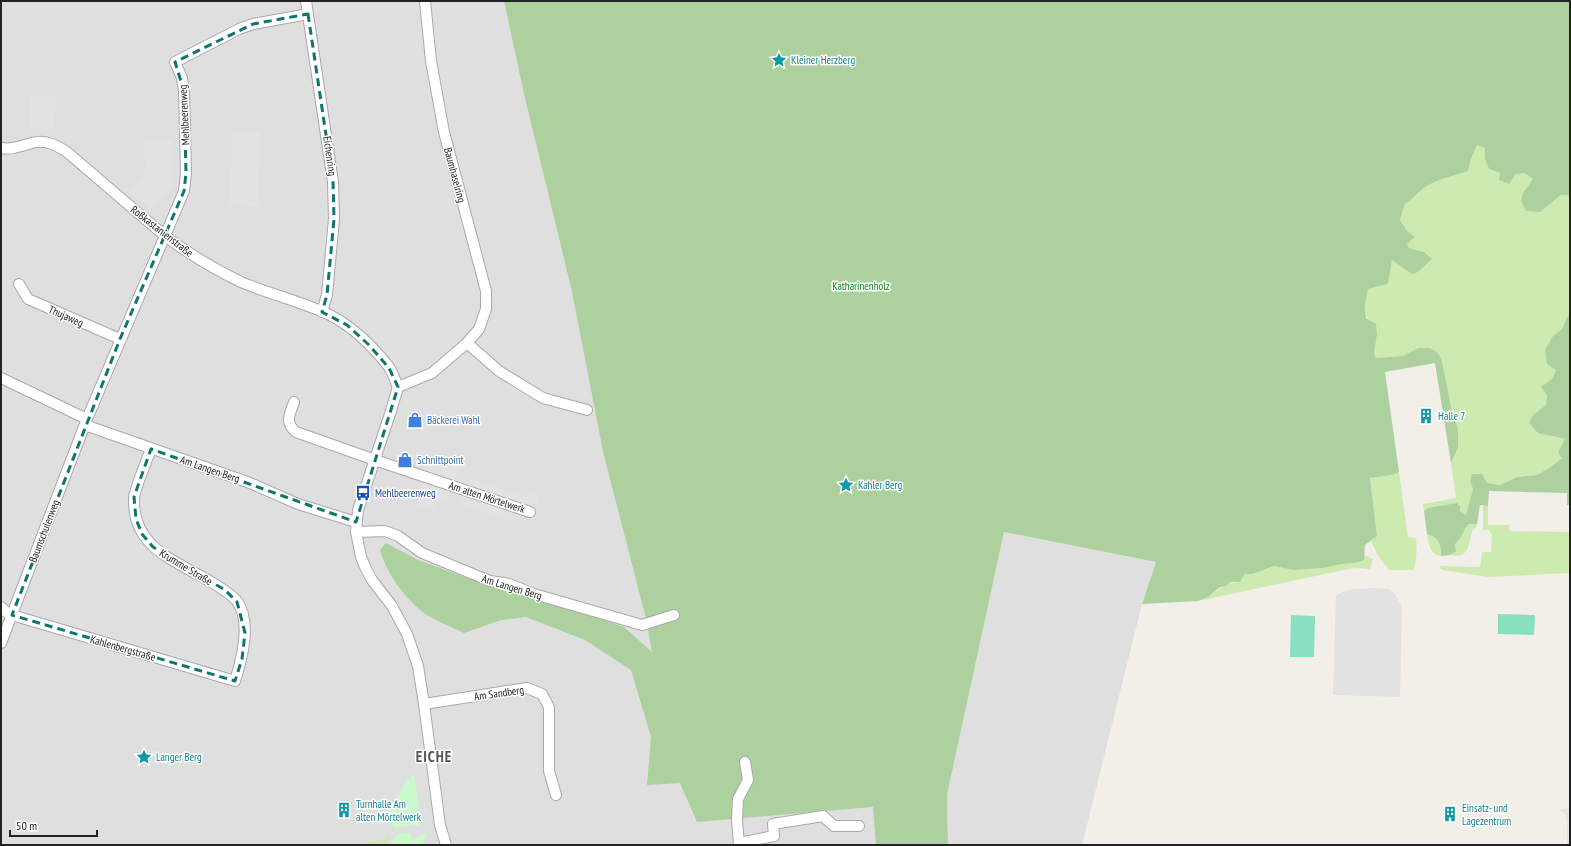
<svg xmlns="http://www.w3.org/2000/svg" width="1571" height="846" viewBox="0 0 1571 846" font-family="'PT Sans Narrow',sans-serif">
<style>
.residential{fill:#e0dfdf}
.grass{fill:#cdebb0}
.forest{fill:#add19e}
.park{fill:#c8facc}
.pitch{fill:#88e0be}
.parking{fill:#e2e2e2}
.lines{fill:none;stroke-linecap:round;stroke-linejoin:round}
.street-casing{stroke:#a9a9a9;stroke-width:12}
.street{stroke:#fff;stroke-width:10}
.marked{fill:none;stroke:#0f766e;stroke-width:3;stroke-dasharray:8 5;stroke-linejoin:round}
.labels{text-anchor:middle;stroke-width:3;stroke-linejoin:round;paint-order:stroke}
.culture-label{font-size:11px;fill:#0d838f;stroke:#fff;text-anchor:start}
.street-label{font-size:11px;fill:#222;stroke:#fff}
.park-label{font-size:11px;fill:#0c8416;stroke:#fff}
.shop-label{font-size:11px;fill:#366cbe;stroke:#fff;text-anchor:start}
.transit-label{font-size:11px;fill:#164399;stroke:#fff;text-anchor:start}
.district-label{font-size:15px;font-weight:bold;letter-spacing:1px;fill:#555;stroke:#fff}
</style>
<rect width="100%" height="100%" fill="#f2efe9"/>
<!-- residential -->
<g class="residential">
<polygon points="1,1 504,1 523,90 572,292 603,452 645,615 676,710 697,821 874,807 876,845 1,845"/>
<polygon points="1004,532 1156,562 1142,604 1082,845 948,845 947,795"/>
</g>
<!-- grass -->
<g class="grass">
<path d="M1477 145 1485 148V159L1489 169 1500 173H1524L1533 179 1523 193 1521 200 1540 212 1561 195H1570V315L1567 317 1562 329 1553 336 1557 370 1547 395 1546 405 1534 414 1553 437 1565 439 1562 458 1552 466 1537 475 1517 477 1500 485 1470 481 1473 489 1466 515 1460 511 1428 508 1424 511 1423 504 1456 498 1451 463 1458 448V429L1452 411 1442 361 1418 348 1402 356 1376 358 1374 353 1377 335C1365 315 1363 313 1368 289L1388 284 1392 260 1424 252 1409 249 1407 244V231L1400 220 1405 204C1413 199 1417 193 1424 188 1436 179 1454 176 1468 171L1471 159Z"/>
<path d="M1399 472 1408 537 1416 538C1417 546 1417 563 1413 570H1389L1378 556 1371 541 1377 536 1370 478 1392 475Z"/>
<polygon points="1483,506 1488,506 1488,525 1509,525 1510,531 1570,532 1570,573 1488,577 1442,570 1439,566 1480,567 1482,552 1491,552 1492,534 1488,530 1483,530"/>
<path d="M1469 524H1477L1476 528 1473 529C1468 542 1472 559 1450 555L1456 551 1455 544C1462 538 1462 530 1469 524Z"/>
<path d="M1427 534C1438 537 1442 545 1441 556 1429 554 1429 544 1427 534Z"/>
<path d="M1364 555 1373 559 1370 569 1356 568 1344 570 1198 601C1215 594 1221 583 1240 582L1245 574H1253L1274 566 1293 570 1324 568 1341 563H1355L1364 560Z"/>
<polygon points="391,835 384,845 367,845 372,839 373,842 386,840 385,836"/>
</g>
<!-- forest -->
<g class="forest">
<path d="M504 1H1570V195H1561L1540 212 1526 211 1521 200 1523 193 1533 179 1524 173 1516 174 1509 184 1499 180 1500 173 1489 169 1485 159V148L1477 145 1471 159 1468 171C1454 176 1436 179 1424 188 1417 193 1412 200 1405 204L1400 220 1407 231 1415 237 1407 244 1409 248 1424 252 1432 259 1418 272 1412 274 1392 260 1388 284 1368 289 1365 306 1366 318 1376 324 1377 335 1374 353 1376 358 1402 356 1418 348H1430L1438 353 1442 361 1452 411 1458 429V448L1451 463 1435 363 1385 372 1399 472 1392 475 1370 478 1377 536 1365 545 1364 560 1355 563 1341 564 1324 568 1293 570 1274 566 1253 574H1245L1240 582H1231L1226 586 1220 587 1208 597 1198 601 1142 604 1156 562 1004 532 947 795 948 845H876L873 807 697 822 680 783 647 785 651 737 631 670 585 640 526 617 501 620 464 633C452 627 438 622 427 615 407 602 386 573 380 550L386 543 418 560 498 589 538 598 624 627 652 652 645 615 603 452 572 292 523 90Z"/>
<path d="M1570 315V505H1567V493L1489 491 1488 506 1480 505 1477 524H1469C1462 531 1463 537 1455 544L1456 551 1450 555 1441 556C1442 545 1438 537 1427 534L1424 511 1428 508 1457 503 1460 506V511L1466 515 1473 489 1470 481 1472 474H1482L1487 483 1500 485 1517 477 1537 475 1552 466 1562 458 1558 452 1565 439 1538 433 1529 423 1534 414 1546 405 1547 395 1541 387 1553 378 1556 370 1547 364 1545 350 1553 336 1562 329 1567 317Z"/>
</g>
<!-- park -->
<g class="park">
<path d="M414 774 421 825 395 828 389 822C388 807 404 784 414 774Z"/>
<polygon points="410,832 412,840 428,832 422,845 389,845 398,834"/>
</g>
<!-- pitch -->
<g class="pitch">
<polygon points="1498,614 1535,615 1534,635 1498,634"/>
<polygon points="1291,615 1315,616 1314,657 1290,657"/>
</g>
<!-- parking -->
<g class="parking">
<polygon points="31,96 56,97 54,129 29,127"/>
<polygon points="233,132 261,133 257,206 229,205"/>
<polygon points="144,140 172,140 173,185 152,210 130,192 145,172"/>
<polygon points="434,457 459,466 446,504 437,501 434,510 417,504"/>
<polygon points="470,478 523,497 536,494 538,503 520,505 514,523 460,504"/>
<polygon points="1374,588 1389,589 1394,593 1402,606 1400,697 1333,695 1336,596 1344,591 1355,589"/>
<polygon points="1570,808 1570,845 1567,845 1567,821 1564,813 1558,809"/>
</g>
<g class="lines">
<!-- street casing -->
<g class="street-casing">
<g id="street">
<polyline points="306,1 333,182 334,219 327,295 322,312"/>
<path d="M1 148C12 150 21 146 32 143 45 139 56 145 67 152L165 236C189 254 214 269 241 282 267 293 295 300 321 311 348 322 371 344 389 367 393 373 395 380 398 387"/>
<polyline points="19,284 28,299 120,339"/>
<polyline points="467,343 499,371 543,398 587,410"/>
<polyline points="1,378 87,419"/>
<polyline points="398,387 391,411 358,510 356,532 361,557 366,569 372,580 392,606 407,634 418,666 424,704 440,825 446,845"/>
<polyline points="398,387 432,373 467,343 479,329 486,309 486,291 444,132 431,61 425,1"/>
<path d="M294 402C290 414 284 422 296 432L375 460 530 512"/>
<polyline points="85,425 250,483 298,504 356,522"/>
<polyline points="356,532 385,531 398,536 422,553 490,581 509,584 534,594 642,625 674,615"/>
<path d="M1 607 6 612 12 615 235 681C242 659 252 622 237 601 231 594 221 588 213 583 177 561 132 549 134 498 135 488 147 460 151 449"/>
<polyline points="1,643 87,419 184,191 186,173 184,91 182,78 175,62 239,29 253,24 308,14"/>
<polyline points="424,704 527,688 542,694 549,707 549,771 556,795"/>
<polyline points="739,843 774,836 773,824 823,816 834,826 859,826"/>
<polyline points="739,845 737,820 738,799 748,780 745,762"/>
</g>
</g>
<!-- street -->
<use href="#street" class="street"/>
</g>
<!-- marked area -->
<path class="marked" d="M308 14 333 182 334 219 327 295 322 312 347 325 369 345 389 368 398 387 356 522 151 449 134 497 136 519 142 534 153 547 225 590 237 602 245 633 242 659 235 681 12 615 120 339 184 191 186 173 184 91 175 62 253 24Z"/>
<!-- icons -->
<defs>
<g id="sight-bare" transform="scale(1.2)"><path d="M0-6L1.8-2.2L6-1.7L2.9 1.2L3.7 5.4L0 3.3L-3.7 5.4L-2.9 1.2L-6-1.7L-1.8-2.2Z" fill="#0f9aa8" stroke="#fff" stroke-width="2.5" paint-order="stroke"/></g>
<g id="building-bare" transform="scale(1.2)"><path d="M-4-6H4V6H1V3H-1V6H-4ZM-2.5-4.3h1.7v1.8h-1.7ZM.8-4.3h1.7v1.8H.8ZM-2.5-1h1.7V.8h-1.7ZM.8-1h1.7V.8H.8Z" fill="#0f9aa8" stroke="#fff" stroke-width="2.5" paint-order="stroke"/></g>
<g id="shop-bare" transform="scale(1.2)"><path d="M-5-2.5h2.3a2.7 3.5 0 0 1 5.4 0H5L5.5 6h-11ZM-1.5-2.5h3a1.5 2.3 0 0 0-3 0Z" fill="#3f7fe0" stroke="#fff" stroke-width="2.5" paint-order="stroke"/></g>
<g id="bus-bare" transform="scale(1.2)"><path d="M-5-6H5V4H4V6H2V4H-2V6H-4V4H-5ZM-3.5-4V0h7V-4ZM-3.5 1.2v1.5H-2V1.2ZM2 1.2v1.5H3.5V1.2Z" fill="#1a4fb4" stroke="#fff" stroke-width="2.5" paint-order="stroke"/></g>
</defs>
<g fill-rule="evenodd">
<use href="#sight-bare" x="779" y="60"/>
<use href="#building-bare" x="1426" y="416"/>
<use href="#shop-bare" x="415" y="420"/>
<use href="#shop-bare" x="405" y="460"/>
<use href="#sight-bare" x="846" y="485"/>
<use href="#bus-bare" x="363" y="493"/>
<use href="#sight-bare" x="144" y="757"/>
<use href="#building-bare" x="344" y="810"/>
<use href="#building-bare" x="1450" y="814"/>
</g>
<g class="labels">
<!-- culture labels -->
<g class="culture-label">
<text x="791" y="64">Kleiner Herzberg</text>
<text x="1438" y="420">Halle 7</text>
<text x="858" y="489">Kahler Berg</text>
<text x="156" y="761">Langer Berg</text>
<text x="356" y="808">Turnhalle Am<tspan x="356" dy="13">alten Mörtelwerk</tspan></text>
<text x="1462" y="812">Einsatz- und<tspan x="1462" dy="13">Lagezentrum</tspan></text>
</g>
<!-- street labels -->
<g class="street-label">
<text transform="translate(184 115) rotate(-93)" y="4">Mehlbeerenweg</text>
<text transform="translate(330 156) rotate(82)" y="4">Eichenring</text>
<text transform="translate(455 175) rotate(75)" y="4">Baumhaselring</text>
<text transform="translate(162 231) rotate(38)" y="4">Roßkastanienstraße</text>
<text transform="translate(66 316) rotate(24)" y="4">Thujaweg</text>
<text transform="translate(210 469) rotate(19)" y="4">Am Langen Berg</text>
<text transform="translate(487 497) rotate(18)" y="4">Am alten Mörtelwerk</text>
<text transform="translate(44 531) rotate(-69)" y="4">Baumschulenweg</text>
<text transform="translate(186 567) rotate(31)" y="4">Krumme Straße</text>
<text transform="translate(512 587) rotate(17)" y="4">Am Langen Berg</text>
<text transform="translate(123 648) rotate(16)" y="4">Kahlenbergstraße</text>
<text transform="translate(499 693) rotate(-8)" y="4">Am Sandberg</text>
</g>
<!-- park labels -->
<g class="park-label">
<text x="861" y="290">Katharinenholz</text>
</g>
<!-- shop labels -->
<g class="shop-label">
<text x="427" y="424">Bäckerei Wahl</text>
<text x="417" y="464">Schnittpoint</text>
</g>
<!-- transit labels -->
<g class="transit-label">
<text x="375" y="497">Mehlbeerenweg</text>
</g>
<!-- district labels -->
<g class="district-label">
<text x="434" y="762">EICHE</text>
</g>
</g>
<!-- border -->
<rect width="1571" height="846" fill="none" stroke="#222222" stroke-width="4"/>
<!-- scale -->
<path d="M10 830v6h87v-6" fill="none" stroke="#222222" stroke-width="2"/>
<text x="16" y="830" font-size="12" fill="#222222" stroke="#ffffff" stroke-width="3" paint-order="stroke">50 m</text>
</svg>
